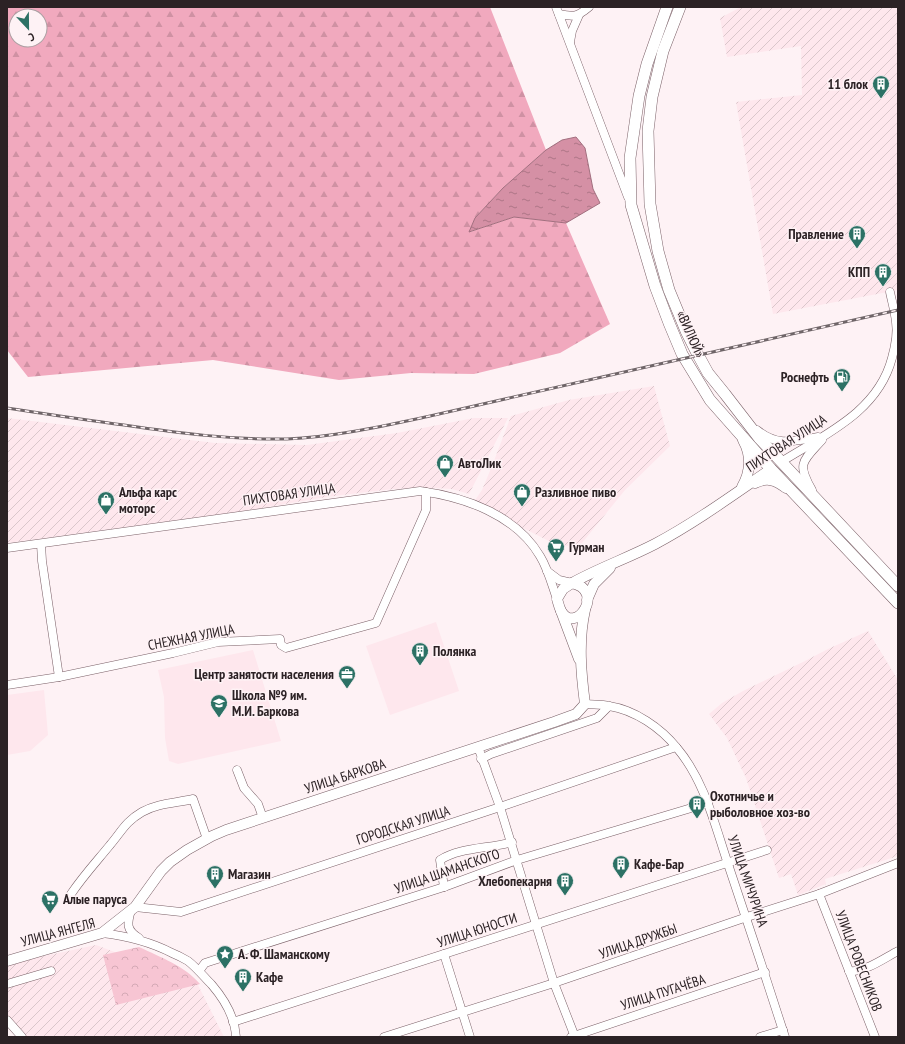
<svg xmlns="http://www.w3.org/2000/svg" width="905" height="1044" viewBox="0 0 905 1044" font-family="'PT Sans Narrow',sans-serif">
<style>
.built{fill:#fee7ed}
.industrial{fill:url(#industrial-furrows)}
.forest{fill:url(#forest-firs);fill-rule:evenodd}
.park{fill:url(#park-crowns)}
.water{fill:url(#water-ripples);stroke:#a26f7f}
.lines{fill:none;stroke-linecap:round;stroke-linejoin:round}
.minor-casing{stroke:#7b6168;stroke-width:9}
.major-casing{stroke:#7b6168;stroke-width:11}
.highway-casing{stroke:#7b6168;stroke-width:12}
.minor{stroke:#fff;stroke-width:8}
.major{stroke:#fff;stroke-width:10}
.highway{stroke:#fff;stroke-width:11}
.rail-casing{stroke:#6f6568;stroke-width:3}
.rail{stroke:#fef2f5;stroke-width:1.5;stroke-dasharray:4.5;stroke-linecap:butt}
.labels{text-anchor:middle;stroke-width:3;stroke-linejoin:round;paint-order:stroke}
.poi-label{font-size:14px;font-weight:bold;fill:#2c2225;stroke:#fef2f5;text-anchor:start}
.street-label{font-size:14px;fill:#2c2225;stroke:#fef2f5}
</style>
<defs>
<pattern id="industrial-furrows" width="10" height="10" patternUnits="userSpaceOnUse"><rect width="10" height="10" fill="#fee7ed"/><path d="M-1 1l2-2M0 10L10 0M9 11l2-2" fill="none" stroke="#dac6cb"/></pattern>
<pattern id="forest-firs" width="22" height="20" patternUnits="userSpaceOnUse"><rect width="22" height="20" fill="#f1a9be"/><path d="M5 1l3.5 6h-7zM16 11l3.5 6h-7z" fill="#cf91a3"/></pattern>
<pattern id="park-crowns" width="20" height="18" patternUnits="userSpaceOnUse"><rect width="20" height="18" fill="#f7c5d3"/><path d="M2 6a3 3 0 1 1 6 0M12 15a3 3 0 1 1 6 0" fill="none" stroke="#d4a9b5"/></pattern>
<pattern id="water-ripples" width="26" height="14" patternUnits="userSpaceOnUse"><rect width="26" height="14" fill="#d590a5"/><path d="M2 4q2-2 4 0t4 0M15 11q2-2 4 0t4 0" fill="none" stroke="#ad7586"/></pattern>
</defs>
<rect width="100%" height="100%" fill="#fef2f5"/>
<!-- built -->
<g class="built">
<polygon points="436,622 459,691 390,715 366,646"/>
<polygon points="253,650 281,741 178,764 169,761 165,738 164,697 158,670"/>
<polygon points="44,690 48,735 30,751 7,755 7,695"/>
</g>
<!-- industrial -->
<g class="industrial">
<polygon points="741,7 898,7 898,290 773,314 736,102 802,95 801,46 727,57 720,18"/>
<polygon points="654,386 670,446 625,490 582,543 561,547 473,503 482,490 492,466 511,416 569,400"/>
<polygon points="7,418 215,443 307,445 397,433 474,418 508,418 469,494 452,489 419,487 384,490 326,497 237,512 7,543"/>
<polygon points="868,631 898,680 898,856 825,879 826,884 798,895 791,874 779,878 746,778 727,738 709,714 722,703 743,691 805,661 828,649"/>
<polygon points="96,945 197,983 224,1037 26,1037 7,1018 7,964"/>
</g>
<!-- forest -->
<path class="forest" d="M7 7H490L546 150 503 188 475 218 470 232 514 217 566 223 610 324 560 353 474 374 411 373 339 380 213 360 28 377 7 350ZM16 16H40V40H16Z"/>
<!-- park -->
<path class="park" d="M139 947C160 957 185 966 200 984L116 1005 103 955Z"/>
<!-- water -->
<polygon class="water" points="576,137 585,148 593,189 600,203 566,223 514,217 469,232 475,218 503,188 546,150 562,140"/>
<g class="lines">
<!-- minor casing -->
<g class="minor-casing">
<g id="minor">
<polyline points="556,7 628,197"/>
<path d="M559 14C574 17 577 17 589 7"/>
<polyline points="570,42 572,31 579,15"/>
<path d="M757 430C778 447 794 441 818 437"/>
<path d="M781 462C824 435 878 412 892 358 895 347 898 334 896 322 895 312 892 302 890 292"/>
<path d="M812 490C796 463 803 461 822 440"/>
<polyline points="41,544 42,561 59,677"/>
<path d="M7 548 420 491C465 497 516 515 540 556 548 569 552 585 557 599"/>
<polyline points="547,571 559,580 572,583"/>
<polyline points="7,685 59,677 173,653 218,642 280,639 281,645 286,648 376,623 426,510 426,492"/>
<path d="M585 704C593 705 601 704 609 706 635 710 661 728 677 748 704 780 714 822 727 861 747 920 766 978 785 1037"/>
<polyline points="478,747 500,807 554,983 575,1037"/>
<polyline points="481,759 491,754 597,718 609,706"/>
<polyline points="237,770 244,788 258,804 263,818"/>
<path d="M444 887 440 860C461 847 488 849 512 842"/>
<path d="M71 894C83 876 97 861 110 845 122 831 125 822 142 812 158 803 176 803 193 799L207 839"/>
<polyline points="819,894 875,1037"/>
<polyline points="135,907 181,912 500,807 676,747"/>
<path d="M131 910C127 924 126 930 139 938"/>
<path d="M102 933C127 936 149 941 172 953 177 955 183 958 188 961 197 968 204 977 212 985 224 999 235 1018 236 1037"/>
<polyline points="444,954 470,1037"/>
<polyline points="199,971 205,963 444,887 517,860 708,803"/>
<path d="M849 971C864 973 886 957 898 951"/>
<polyline points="7,984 51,971"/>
<polyline points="7,1020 22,1037"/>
<polyline points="233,1022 767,850"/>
<polyline points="384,1037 554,983 747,917 819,894 898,863"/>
<polyline points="571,1037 765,972"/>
<polyline points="760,1037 783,1030"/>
</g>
</g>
<!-- major casing -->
<g class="major-casing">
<g id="major">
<path d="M755 483C767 477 776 480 786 488"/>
<path d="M742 487C751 471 752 456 743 440"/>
<path d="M572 583C599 568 628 558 655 544 696 522 733 495 771 469"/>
<path d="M572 583C606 590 576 636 561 611 559 607 558 602 557 599L563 589Z"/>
<polyline points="587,600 594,584 610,568"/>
<polyline points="561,611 579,659"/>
<path d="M7 961 102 933 135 907 161 871 170 862 187 850 212 836 226 830 311 802 554 722 576 714 585 704C581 673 578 641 585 610"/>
</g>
</g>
<!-- highway casing -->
<g class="highway-casing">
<g id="highway">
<polyline points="667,7 647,64 639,96 630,158 631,205 655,286 669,323 682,354 710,400 771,469 898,603"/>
<polyline points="680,7 663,51 652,97 648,131 650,204 658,251 669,290 686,331 696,351 708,373 725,394 759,438 898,586"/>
</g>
</g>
<!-- minor -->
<use href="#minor" class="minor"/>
<!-- major -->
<use href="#major" class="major"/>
<!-- highway -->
<use href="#highway" class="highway"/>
<!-- rail casing -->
<g class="rail-casing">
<path id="rail" d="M7 408C46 414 85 420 124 425 178 433 232 440 287 439 335 437 383 426 430 416L898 310"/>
</g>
<!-- rail -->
<use href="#rail" class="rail"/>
</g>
<!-- icons -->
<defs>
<g id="building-pin" transform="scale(0.9)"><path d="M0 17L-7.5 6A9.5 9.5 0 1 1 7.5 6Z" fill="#2c7165" stroke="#fef2f5"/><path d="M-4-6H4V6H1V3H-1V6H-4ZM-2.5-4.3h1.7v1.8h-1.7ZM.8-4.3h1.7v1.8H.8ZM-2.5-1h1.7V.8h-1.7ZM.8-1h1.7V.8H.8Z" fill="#fff"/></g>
<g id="fuel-pin" transform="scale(0.9)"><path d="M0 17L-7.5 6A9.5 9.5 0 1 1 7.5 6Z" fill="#2c7165" stroke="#fef2f5"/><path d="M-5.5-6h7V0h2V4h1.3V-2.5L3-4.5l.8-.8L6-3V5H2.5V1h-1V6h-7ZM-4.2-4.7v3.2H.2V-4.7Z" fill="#fff"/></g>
<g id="shop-pin" transform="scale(0.9)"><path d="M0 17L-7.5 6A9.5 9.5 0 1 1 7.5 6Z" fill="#2c7165" stroke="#fef2f5"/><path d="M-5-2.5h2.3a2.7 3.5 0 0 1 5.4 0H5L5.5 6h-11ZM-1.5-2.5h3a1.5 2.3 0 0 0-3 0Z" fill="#fff"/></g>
<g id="supermarket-pin" transform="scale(0.9)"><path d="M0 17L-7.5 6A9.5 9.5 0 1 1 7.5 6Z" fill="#2c7165" stroke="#fef2f5"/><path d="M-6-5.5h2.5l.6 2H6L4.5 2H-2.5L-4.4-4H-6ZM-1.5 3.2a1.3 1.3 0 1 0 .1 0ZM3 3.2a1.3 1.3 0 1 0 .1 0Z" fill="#fff"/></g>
<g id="office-pin" transform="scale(0.9)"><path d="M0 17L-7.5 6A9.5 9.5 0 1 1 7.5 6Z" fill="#2c7165" stroke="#fef2f5"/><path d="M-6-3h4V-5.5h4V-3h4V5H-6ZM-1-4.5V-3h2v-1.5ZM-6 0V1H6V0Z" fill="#fff"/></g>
<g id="school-pin" transform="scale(0.9)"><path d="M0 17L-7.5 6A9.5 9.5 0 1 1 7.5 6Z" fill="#2c7165" stroke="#fef2f5"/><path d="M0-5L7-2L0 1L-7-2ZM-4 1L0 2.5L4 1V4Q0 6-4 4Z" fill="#fff"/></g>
<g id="sight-pin" transform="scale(0.9)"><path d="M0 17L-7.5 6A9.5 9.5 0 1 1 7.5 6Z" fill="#2c7165" stroke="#fef2f5"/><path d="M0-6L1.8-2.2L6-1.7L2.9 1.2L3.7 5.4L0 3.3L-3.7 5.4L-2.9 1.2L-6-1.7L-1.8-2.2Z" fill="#fff"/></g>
</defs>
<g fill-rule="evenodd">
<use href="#building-pin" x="881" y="84"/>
<use href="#building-pin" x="857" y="234"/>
<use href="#building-pin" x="883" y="272"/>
<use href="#fuel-pin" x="842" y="377"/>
<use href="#shop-pin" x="445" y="463"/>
<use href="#shop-pin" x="522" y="492"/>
<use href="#shop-pin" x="106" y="500"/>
<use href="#supermarket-pin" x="556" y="547"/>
<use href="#building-pin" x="420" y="651"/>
<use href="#office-pin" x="347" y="674"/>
<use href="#school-pin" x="219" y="703"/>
<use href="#building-pin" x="697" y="804"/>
<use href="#building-pin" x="621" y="864"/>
<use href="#building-pin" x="215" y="874"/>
<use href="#building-pin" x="565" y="881"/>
<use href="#supermarket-pin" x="50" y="899"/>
<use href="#sight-pin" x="225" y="954"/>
<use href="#building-pin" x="243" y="977"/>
</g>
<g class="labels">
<!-- poi labels -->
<g class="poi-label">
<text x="868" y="89" text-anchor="end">11 блок</text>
<text x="844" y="239" text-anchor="end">Правление</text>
<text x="870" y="277" text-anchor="end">КПП</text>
<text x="829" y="382" text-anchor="end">Роснефть</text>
<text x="458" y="468">АвтоЛик</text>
<text x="119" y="497">Альфа карс<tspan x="119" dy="16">моторс</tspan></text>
<text x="535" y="497">Разливное пиво</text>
<text x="569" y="552">Гурман</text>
<text x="433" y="656">Полянка</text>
<text x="334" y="679" text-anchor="end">Центр занятости населения</text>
<text x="232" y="700">Школа №9 им.<tspan x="232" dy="16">М.И. Баркова</tspan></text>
<text x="710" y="801">Охотничье и<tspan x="710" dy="16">рыболовное хоз-во</tspan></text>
<text x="634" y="869">Кафе-Бар</text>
<text x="228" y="879">Магазин</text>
<text x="552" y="886" text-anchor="end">Хлебопекарня</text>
<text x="63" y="904">Алые паруса</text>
<text x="238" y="959">А. Ф. Шаманскому</text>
<text x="256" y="982">Кафе</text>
</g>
<!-- street labels -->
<g class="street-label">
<text transform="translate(691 334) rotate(66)" y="5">«ВИЛЮЙ»</text>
<text transform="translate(786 443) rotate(-33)" y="5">ПИХТОВАЯ УЛИЦА</text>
<text transform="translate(289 494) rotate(-8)" y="5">ПИХТОВАЯ УЛИЦА</text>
<text transform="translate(191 637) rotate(-11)" y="5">СНЕЖНАЯ УЛИЦА</text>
<text transform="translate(345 776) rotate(-18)" y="5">УЛИЦА БАРКОВА</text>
<text transform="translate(403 825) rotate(-18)" y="5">ГОРОДСКАЯ УЛИЦА</text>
<text transform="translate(447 871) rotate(-19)" y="5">УЛИЦА ШАМАНСКОГО</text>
<text transform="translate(748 881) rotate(71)" y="5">УЛИЦА МИЧУРИНА</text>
<text transform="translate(477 930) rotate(-18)" y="5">УЛИЦА ЮНОСТИ</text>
<text transform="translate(58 932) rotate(-15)" y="5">УЛИЦА ЯНГЕЛЯ</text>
<text transform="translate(638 941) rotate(-19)" y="5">УЛИЦА ДРУЖБЫ</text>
<text transform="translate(859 961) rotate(69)" y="5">УЛИЦА РОВЕСНИКОВ</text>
<text transform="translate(663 992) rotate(-18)" y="5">УЛИЦА ПУГАЧЁВА</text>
</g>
</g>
<!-- border -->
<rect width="905" height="1044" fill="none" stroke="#2c2225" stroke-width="16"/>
<!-- north arrow -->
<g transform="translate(28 28) rotate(158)"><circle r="19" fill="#fef2f5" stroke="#aa9fa2"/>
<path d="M0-3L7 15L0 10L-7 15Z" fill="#2c7165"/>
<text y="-6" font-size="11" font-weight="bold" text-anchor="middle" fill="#2c2225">С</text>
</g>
</svg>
